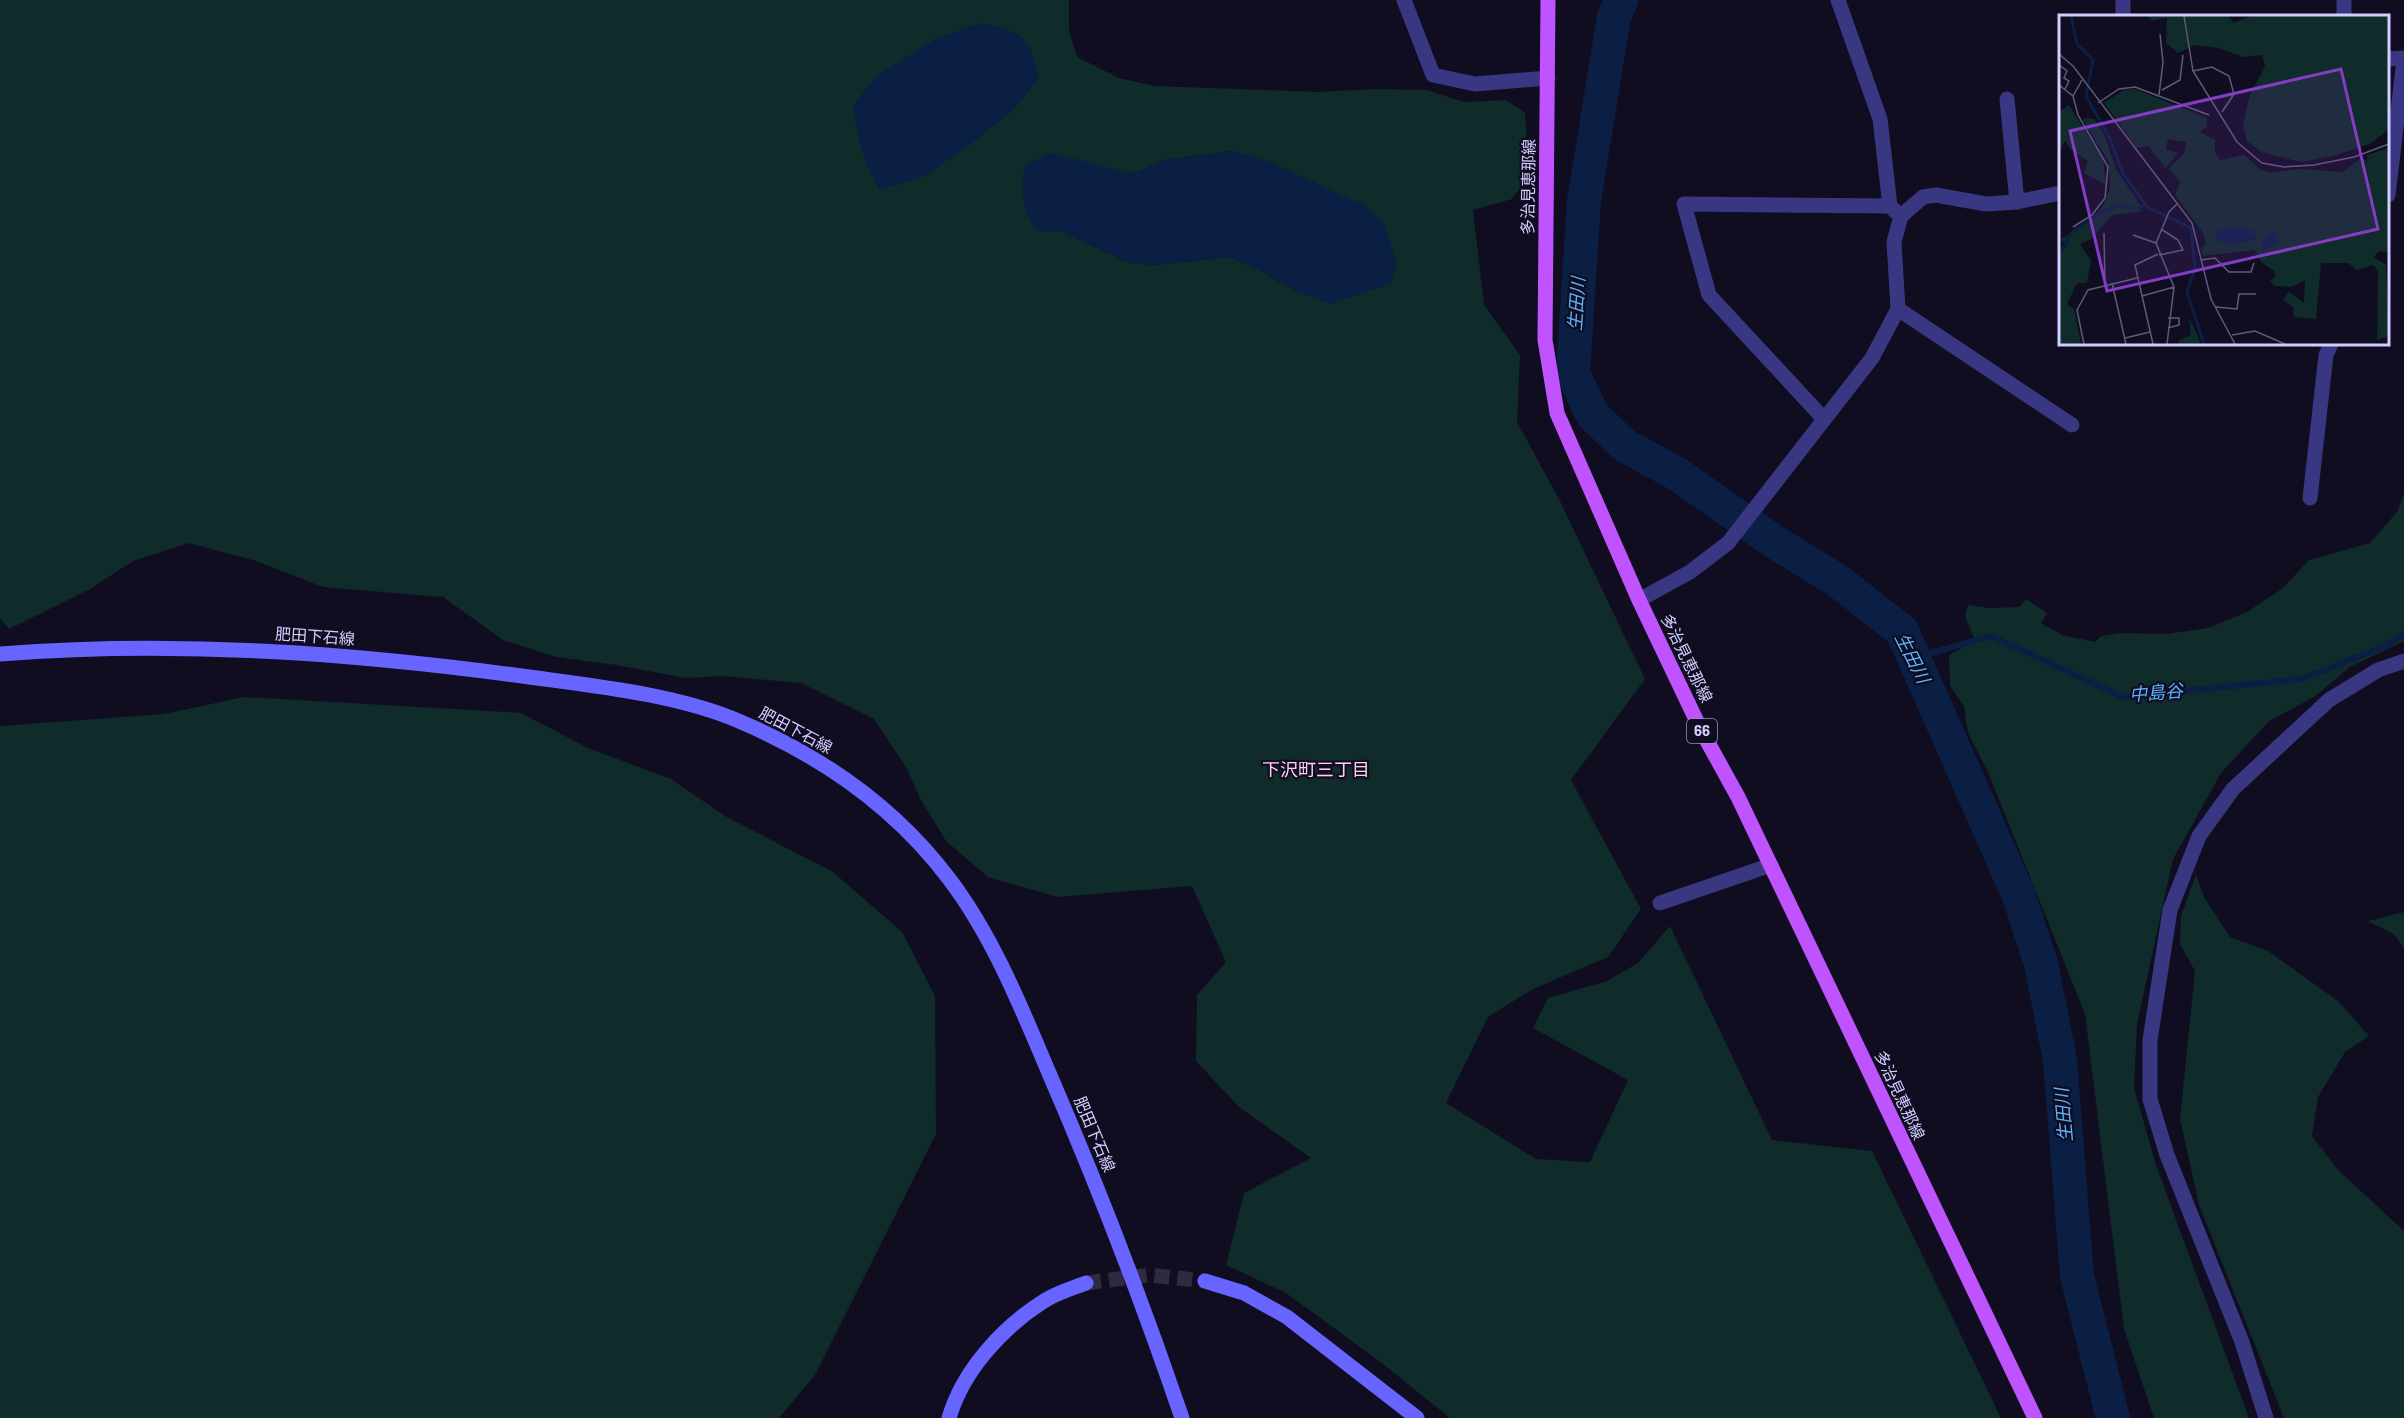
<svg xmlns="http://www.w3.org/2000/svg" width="2404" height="1418" viewBox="0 0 2404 1418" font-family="Barlow,'Noto Sans JP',sans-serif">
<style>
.green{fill:#0f2b2a;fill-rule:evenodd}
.water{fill:#0a1f43}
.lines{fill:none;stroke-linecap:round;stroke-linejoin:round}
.stream{stroke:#0a1f43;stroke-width:6}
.river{stroke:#0a1f43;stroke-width:34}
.secondary-tunnel{stroke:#2d2a42;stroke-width:15;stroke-dasharray:15 8;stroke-linecap:butt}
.minor{stroke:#393682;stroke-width:15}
.secondary{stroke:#6864ff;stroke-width:15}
.primary{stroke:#bf54ff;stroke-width:15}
.labels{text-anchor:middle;stroke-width:4.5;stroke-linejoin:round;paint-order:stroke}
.shield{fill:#100d21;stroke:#9893bc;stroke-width:1.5}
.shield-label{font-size:15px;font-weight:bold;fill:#d3cdff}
.street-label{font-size:16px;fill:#d3cdff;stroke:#100d21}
.water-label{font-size:18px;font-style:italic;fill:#5bb3ff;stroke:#100d21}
.neighbourhood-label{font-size:18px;fill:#ffcfee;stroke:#100d21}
.inset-river{fill:none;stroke:#0a1f43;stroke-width:3}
.inset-road{fill:none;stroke:#5e5a7a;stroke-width:1.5}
.view{fill:#843cc5;fill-opacity:0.15;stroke:#843cc5;stroke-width:3}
.inset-edge{fill:none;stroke:#d3cdff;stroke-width:3}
</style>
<rect width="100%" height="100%" fill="#100d21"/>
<!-- green -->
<g class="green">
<path d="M0 0H1069V31L1077 57 1119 78 1154 86 1320 92 1375 89 1427 90 1464 102 1506 100 1525 113 1529 175 1512 199 1473 210 1484 305 1520 355 1517 422 1560 501 1645 679 1571 780 1641 909 1608 957 1533 989 1488 1017 1446 1103 1536 1159 1590 1162 1628 1080 1533 1028 1548 998 1607 981 1638 963 1670 926 1772 1140 1872 1151 2001 1418H1450L1383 1364 1286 1293 1226 1265 1244 1193 1311 1158 1239 1107 1196 1061 1197 995 1226 962 1192 886 1058 897 988 877 946 841 921 800 906 767 874 719 801 683 722 676 685 678 617 665 556 657 503 640 443 597 323 587 256 561 189 543 133 561 90 589 9 629 0 618ZM1233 151 1366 206 1295 291 1258 269 1230 257 1154 265 1127 262 1063 232 1097 166 1134 174 1164 160Z"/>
<polygon points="2404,494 2404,641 2350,667 2314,697 2269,721 2221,773 2173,859 2137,1024 2134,1088 2156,1165 2249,1418 2154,1418 2124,1329 2085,1014 1988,772 1968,733 1964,706 1950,686 1949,655 1975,641 1965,616 1968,605 1990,608 2019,607 2026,599 2047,613 2041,623 2062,635 2095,642 2101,636 2121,633 2167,634 2208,628 2247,612 2283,588 2309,560 2370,543 2397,512"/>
<polygon points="244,697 521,713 588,748 671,779 725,816 833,872 902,932 935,996 936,1134 815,1375 779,1418 0,1418 0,726 164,714"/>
<polygon points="2196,874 2204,897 2230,937 2268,951 2338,1001 2369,1036 2345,1052 2318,1097 2312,1136 2338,1170 2404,1231 2404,1418 2284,1418 2199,1205 2180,1119 2195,971 2180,944 2181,916"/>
<polygon points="2404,912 2404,949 2395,935 2368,921"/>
</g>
<!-- water -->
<g class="water">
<path d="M980 23C1022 32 1029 35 1039 78L1014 109 971 144 925 176 880 190C863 163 857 137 853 106L877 76 935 39Z"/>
<path d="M1233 151 1270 162 1366 206 1384 223 1397 264 1391 283 1332 304 1295 291 1258 269 1230 257 1154 265 1127 262 1063 232 1036 231C1021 210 1021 189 1025 165L1051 153 1134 174 1164 160Z"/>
</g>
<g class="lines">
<!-- stream -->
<polyline class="stream" points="1914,658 1991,636 2123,697 2302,679 2385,646 2404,634"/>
<!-- river -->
<polyline class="river" points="1621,0 1614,17 1584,201 1573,373 1592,414 1624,445 1677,474 1773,541 1838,581 1902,631 2019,896 2041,964 2060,1060 2077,1276 2113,1418"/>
<!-- secondary-tunnel -->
<polyline class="secondary-tunnel" points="1086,1283 1149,1275 1205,1281"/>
<!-- minor -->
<g class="minor">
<polyline points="1404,0 1433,75 1475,84 1548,78"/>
<polyline points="1838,0 1880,119 1890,206 1896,212"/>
<polyline points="2123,0 2123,16"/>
<polyline points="2344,0 2344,16"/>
<polyline points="2388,59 2404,58"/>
<polyline points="2007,99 2017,202"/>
<polyline points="2388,195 2404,60"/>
<polyline points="1898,309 2072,425"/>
<polyline points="1824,419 1709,295 1684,204 1890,206"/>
<polyline points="2310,498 2326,355 2331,344"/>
<polyline points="1639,600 1690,572 1728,543 1872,358 1898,309 1894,242 1901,216 1923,197 1936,195 1986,204 2017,202 2060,193"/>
<polyline points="1660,903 1771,865"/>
<polyline points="2266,1418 2242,1342 2167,1155 2150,1099 2150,1040 2170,910 2199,836 2233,789 2329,700 2378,670 2404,661"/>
</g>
<!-- secondary -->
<g class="secondary">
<path d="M0 654C177 640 354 653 529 677 596 686 680 695 741 722 823 757 896 808 950 880 993 937 1021 1007 1049 1073 1098 1186 1142 1301 1182 1418"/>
<polyline points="1205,1281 1244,1293 1287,1317 1417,1418"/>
<path d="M949 1418C963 1370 1003 1327 1044 1301 1056 1293 1073 1288 1086 1283"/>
</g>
<!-- primary -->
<polyline class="primary" points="1548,0 1545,340 1557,413 1639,600 1701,730 1738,797 2035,1418"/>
</g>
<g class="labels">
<!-- shield labels -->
<rect class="shield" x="1687" y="719" width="30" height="24" rx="4.5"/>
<g class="shield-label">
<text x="1702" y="736">66</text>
</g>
<!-- street labels -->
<g class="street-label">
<text transform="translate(1528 187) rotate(-89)" y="6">多治見恵那線</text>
<text transform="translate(315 636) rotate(4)" y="6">肥田下石線</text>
<text transform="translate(1687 658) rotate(64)" y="6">多治見恵那線</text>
<text transform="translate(796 730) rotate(28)" y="6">肥田下石線</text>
<text transform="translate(1900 1095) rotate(65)" y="6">多治見恵那線</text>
<text transform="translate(1095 1134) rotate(67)" y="6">肥田下石線</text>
</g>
<!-- water labels -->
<g class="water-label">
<text transform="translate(1577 304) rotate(-86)" y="6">生田川</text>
<text transform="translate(1912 658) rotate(63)" y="6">生田川</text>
<text transform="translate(2156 693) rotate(-5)" y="6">中島谷</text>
<text transform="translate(2064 1115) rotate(-95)" y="6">生田川</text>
</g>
<!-- neighbourhood labels -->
<g class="neighbourhood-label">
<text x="1316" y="776">下沢町三丁目</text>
</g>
</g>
<!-- overview -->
<g transform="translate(2059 15)">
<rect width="330" height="330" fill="#100d21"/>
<path d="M89 1H169L175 8 192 1H330V114L311 129 274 141 242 147 202 137 188 126 184 110 191 80 206 51 203 40 184 42 160 33 136 30 119 38 107 28 108 3 92 6ZM76 74 148 103V111L141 117 156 125V137L161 145 185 140 202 155 211 158 239 154 284 157 302 143 308 146V140L330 133V237L320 236 315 242 327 250 330 321 318 325 319 256 314 250 298 255 289 248H262L257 304 235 302 234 292 224 285 230 277 245 288 246 265 232 272 215 271 211 265 216 262V257L202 247 196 235 144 241 142 234 147 228 144 218 116 180 121 167 110 154 125 138 127 127 109 124 107 134 119 138 107 153 89 131 78 133 45 88 65 75ZM185 213 193 215 196 224 176 229 160 226 165 215ZM10 90 44 144 47 170 25 158 29 146 12 135 6 126 0 140V97ZM26 103 35 104 45 119 57 154 82 191 81 197 53 200 32 224 21 229 32 246 28 268H18L8 289 15 294 22 329H0V240L8 230 2 224 29 208 44 191 51 173 50 147 24 106ZM130 302 141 326 140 329H120L119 326 132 320Z" fill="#0f2b2a" fill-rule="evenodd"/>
<path d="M185 213 196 215 199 222 176 229 160 226 155 220 161 214ZM215 215 218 228 204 237 202 228Z" fill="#0a1f43"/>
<path class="inset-river" d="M12 1 18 29 34 45 27 81 51 124 64 158 88 192 132 213 136 254 128 277 145 329M0 240 13 217 42 197 61 190 78 194 86 189"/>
<path class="inset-road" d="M125 1 134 56M0 39 14 51 133 208 152 284 176 329M0 50 8 56 5 63 10 66 6 74M0 70 14 81 19 100 49 152 46 183 33 200 14 212M103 75 121 65 124 40M100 80 104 47 101 19M14 81 23 65M39 88 60 74 76 72 150 100M163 97 175 79 170 61 153 52 134 56 178 127 203 148 225 152 255 150 295 142 330 129M45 218 46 270M74 220 97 228M100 240 124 235 119 225 102 214M142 245 156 243 170 257H192L195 248M53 268 67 329M83 281 115 272M157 292 178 294 180 279H197M109 313 120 310V303H109M173 320 196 316 226 329M66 323 91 317M25 329 18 295 29 275 78 263M94 329 76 250 99 239M108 329 115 272 97 228 110 197 118 189"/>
<path class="view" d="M282 54 319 214 48 276 11 116Z"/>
<rect width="330" height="330" class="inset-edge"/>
</g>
</svg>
